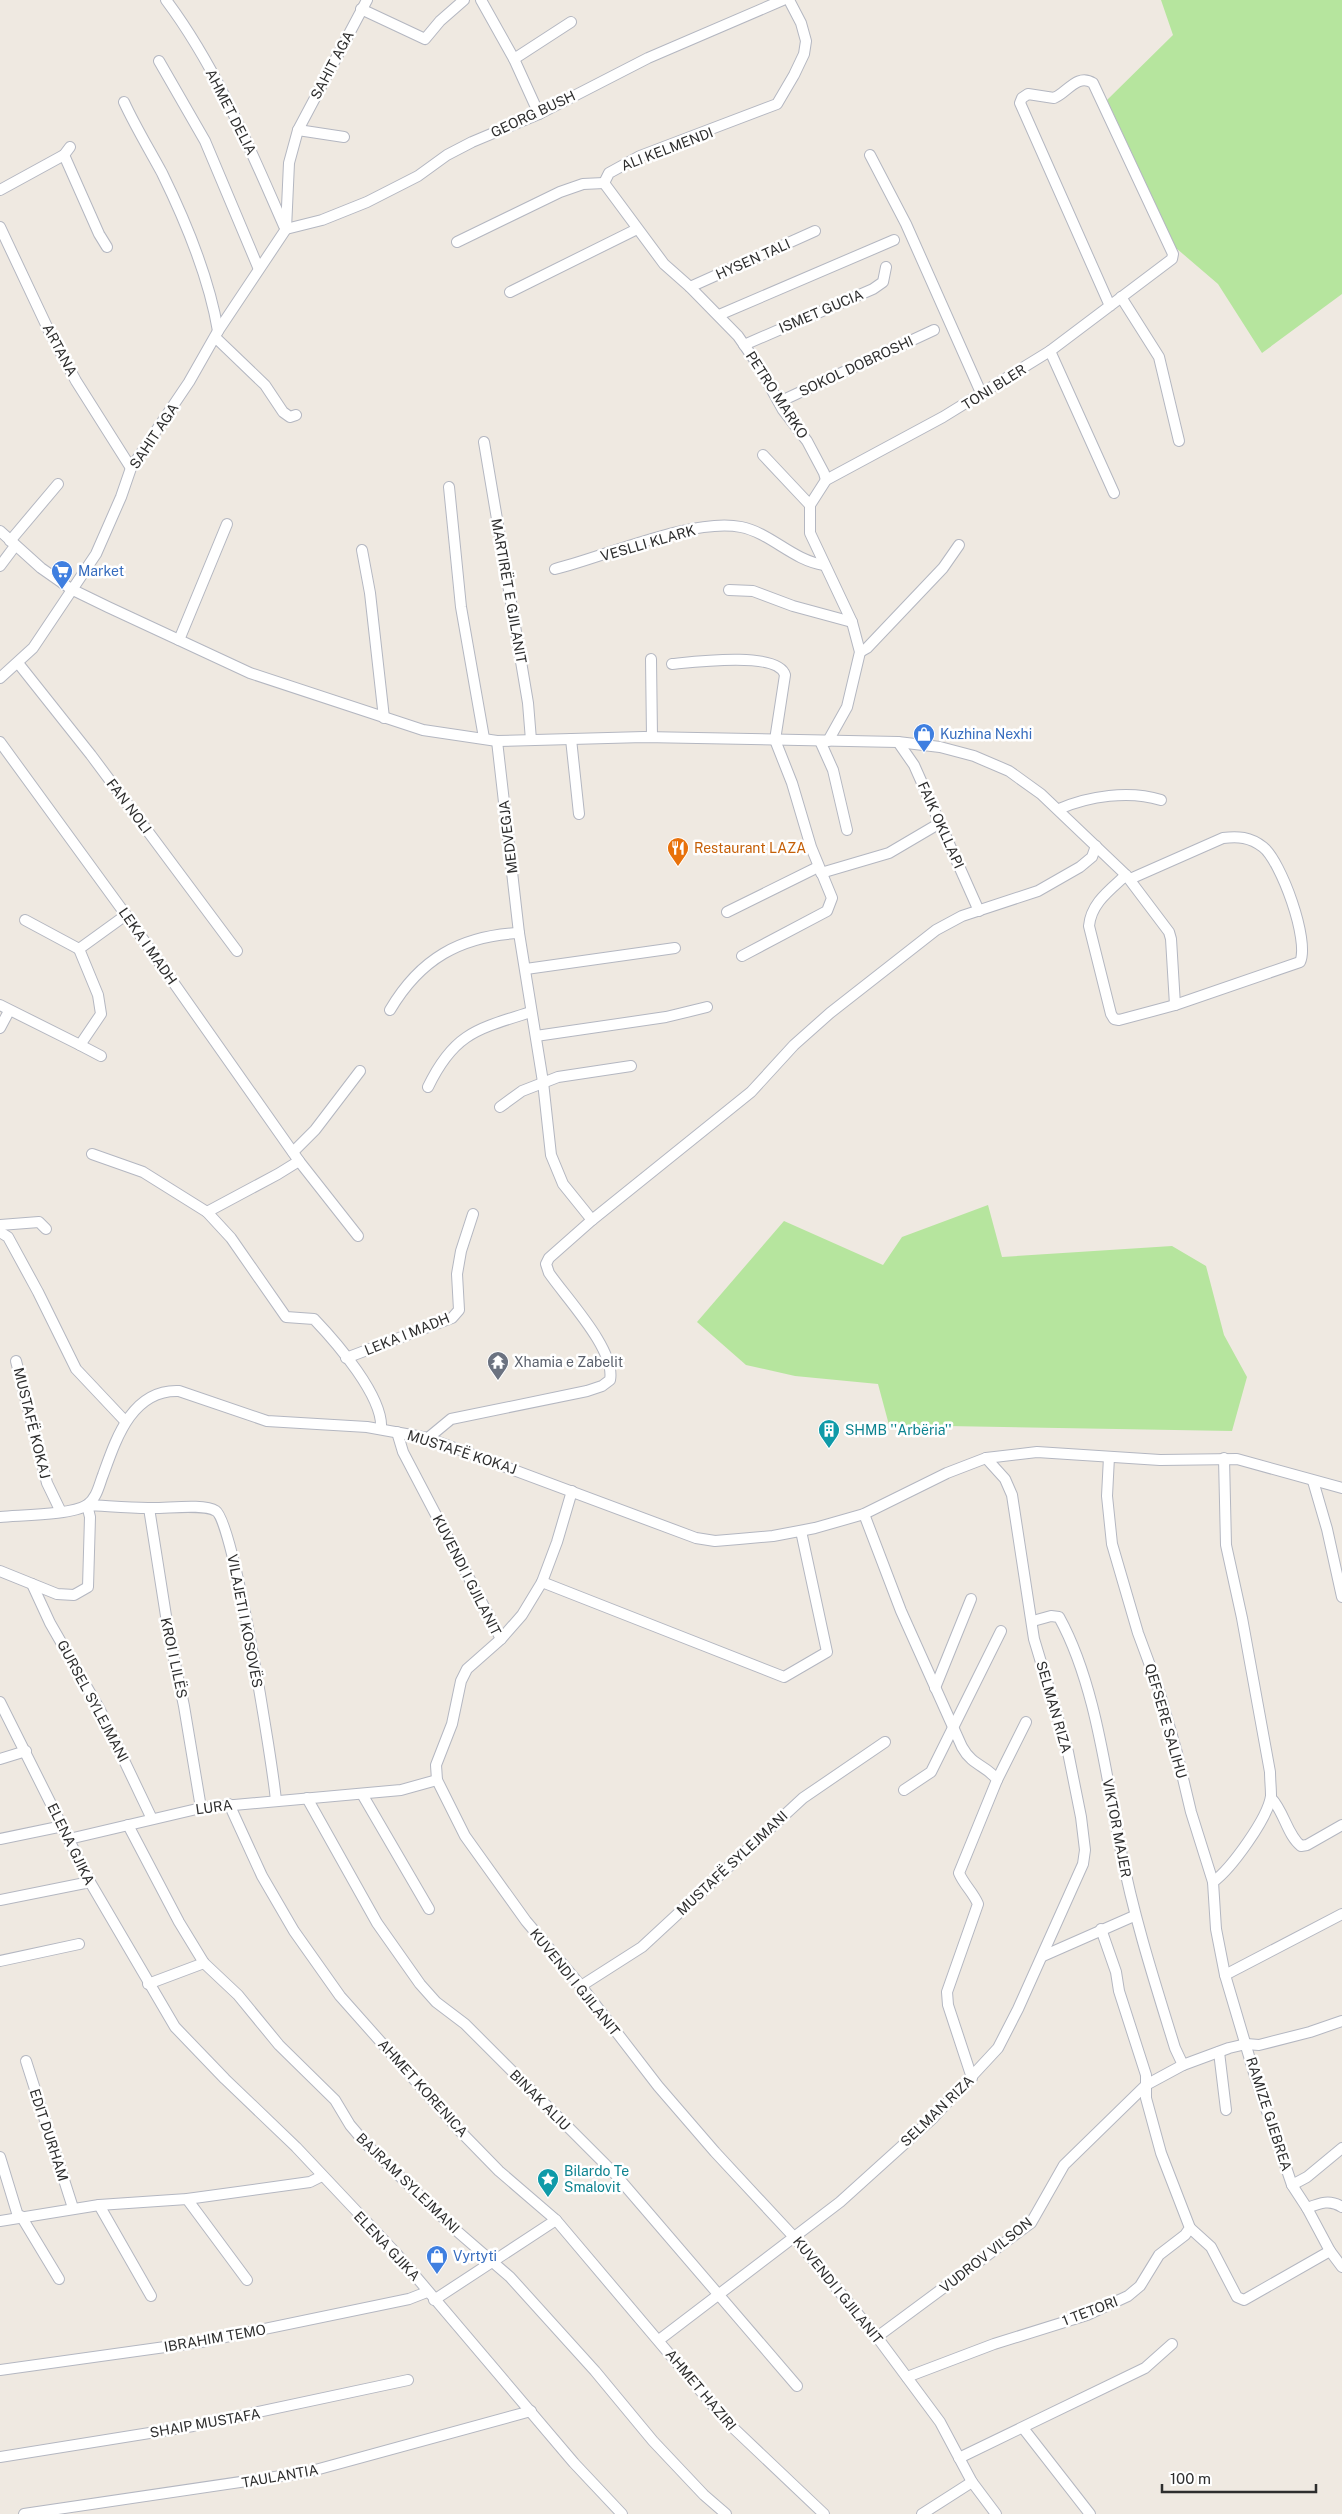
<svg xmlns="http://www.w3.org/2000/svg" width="1342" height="2514" viewBox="0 0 1342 2514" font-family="'Public Sans',sans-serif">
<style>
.green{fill:#b6e59e}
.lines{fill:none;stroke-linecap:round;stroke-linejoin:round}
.minor-casing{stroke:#b4b7c1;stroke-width:12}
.minor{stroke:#fff;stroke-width:10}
.labels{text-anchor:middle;stroke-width:5;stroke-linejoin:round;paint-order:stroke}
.street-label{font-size:14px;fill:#2e2e2e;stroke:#fff}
.shop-label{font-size:14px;fill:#366cbe;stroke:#fff;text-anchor:start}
.food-label{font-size:14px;fill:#c56008;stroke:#fff;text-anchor:start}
.worship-label{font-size:14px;fill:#5b616d;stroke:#fff;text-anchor:start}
.culture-label{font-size:14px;fill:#0d838f;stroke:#fff;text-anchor:start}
</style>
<rect width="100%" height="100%" fill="#efe9e1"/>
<!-- green -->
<g class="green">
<polygon points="1161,0 1342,0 1342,294 1262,353 1218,284 1176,248 1107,100 1173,35"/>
<polygon points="988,1205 1002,1257 1172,1246 1206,1266 1224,1335 1247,1377 1232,1431 889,1425 878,1384 795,1376 746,1365 697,1322 784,1221 883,1265 902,1237"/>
</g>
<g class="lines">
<!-- minor casing -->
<g class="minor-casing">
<g id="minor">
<path d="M166 0C217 68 250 149 284 226"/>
<polyline points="481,0 514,59 539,114"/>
<polyline points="361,9 425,39 440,21 464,0"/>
<polyline points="514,59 571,22"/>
<polyline points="159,61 205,141 258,267"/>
<path d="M124 102C135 126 149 149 162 173 186 222 209 277 218 331"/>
<polyline points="298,130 344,137"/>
<polyline points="64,155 99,234 107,247"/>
<polyline points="870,155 906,224 982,395"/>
<polyline points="604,183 664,264 690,287 738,336 758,365 783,410 807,441 824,473 826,480"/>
<polyline points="604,183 609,173 640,156 777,104 794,75 804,54 806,41 801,23 789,0"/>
<polyline points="0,190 64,155 70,147"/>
<polyline points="0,227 49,331 76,381 131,468"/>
<polyline points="286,229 322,220 367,202 418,176 447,155 472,142 539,114 648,58 783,0"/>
<polyline points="457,242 560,192 583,184 604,183"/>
<polyline points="690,287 815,231"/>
<polyline points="510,292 637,229"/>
<polyline points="1121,297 1159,357 1179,441"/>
<polyline points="719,315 894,240"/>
<polyline points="216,338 265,385 283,412 290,417 296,415"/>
<polyline points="744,345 873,289 883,282 886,267"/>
<path d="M1050 351 1172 259 1173 254 1093 83C1077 73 1067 93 1054 98L1028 94 1022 98 1020 103 1110 306"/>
<polyline points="779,402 934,330"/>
<polyline points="484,442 528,703 531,740"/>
<polyline points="763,455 810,505"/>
<polyline points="449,487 461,607 484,738"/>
<polyline points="0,531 41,568 71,589 108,607 250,673 423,730 497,741 644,737 898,742 940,747 974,756 1009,771 1041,794 1126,875 1169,932 1171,939 1175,1005"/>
<polyline points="10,541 58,484"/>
<polyline points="362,550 370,593 384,718"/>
<polyline points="0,566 15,546"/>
<path d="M555 569C604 557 694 517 741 527 771 533 792 560 824 565"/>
<polyline points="729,590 753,591 793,606 852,622"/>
<polyline points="179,640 227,524"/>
<polyline points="860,652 867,648 943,568 959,545"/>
<polyline points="651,659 652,737"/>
<polyline points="18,663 91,755 237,951"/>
<path d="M672 664C693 662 778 651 785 675L775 740 792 783 811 847 832 898 827 911 742 956"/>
<polyline points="0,678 33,648 96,554 121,497 131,468 189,382 218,331 286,229 289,163 298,130 367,0"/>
<polyline points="571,739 579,814"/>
<polyline points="497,741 519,933 543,1082 551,1155 563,1184 592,1220"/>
<polyline points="820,741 833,770 847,830"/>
<polyline points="828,741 847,707 860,652 852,622 810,533 810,505 826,480 943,417 1050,351 1114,493"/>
<polyline points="0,742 126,915 299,1161 278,1174 207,1212 143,1172 92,1154"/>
<polyline points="898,742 914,765 979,911"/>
<path d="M1059 809C1089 796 1129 790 1161 800"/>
<polyline points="821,873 889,853 940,823"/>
<path d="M1126 875C1110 890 1091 903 1089 926L1111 1014 1114 1019 1119 1020 1175 1005 1300 962C1310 941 1281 861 1263 847 1250 837 1238 836 1223 838L1130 879"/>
<polyline points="727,912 818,867"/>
<polyline points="25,920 79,949 126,915"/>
<polyline points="526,969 675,948"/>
<polyline points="0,1005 80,1045 101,1014 98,995 79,949"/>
<path d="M390 1010C420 959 460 936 519 933"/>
<polyline points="0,1028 9,1011"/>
<polyline points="536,1036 666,1017 707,1007"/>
<polyline points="80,1045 101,1056"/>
<path d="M428 1087C454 1033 477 1029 531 1012"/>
<polyline points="500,1107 522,1091 558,1077 631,1066"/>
<polyline points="293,1152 315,1130 360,1071"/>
<polyline points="299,1161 358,1236"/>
<path d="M207 1212 231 1238 286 1317 314 1319C336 1342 384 1397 381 1429"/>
<polyline points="0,1225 39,1222 46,1229"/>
<polyline points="0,1232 8,1237 38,1292 76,1369 125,1421"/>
<polyline points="346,1358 452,1318 459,1310 457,1274 461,1251 473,1214"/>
<polyline points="16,1361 47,1483 61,1512"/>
<polyline points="397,1432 403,1452 501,1639"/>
<path d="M428 1438 451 1419 587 1391 602 1386 610 1380C616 1350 566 1298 549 1273L546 1264 549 1258 592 1220 751 1092 794 1045 830 1013 936 930 962 916 1038 891 1080 867 1092 857 1096 846"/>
<polyline points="1109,1457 1107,1496 1112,1544 1138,1633 1158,1687 1177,1753 1191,1812 1213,1882 1216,1929 1225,1975 1254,2073 1292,2185 1307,2208 1330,2251 1342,2267"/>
<polyline points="1313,1481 1327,1529 1342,1597"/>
<polyline points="572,1491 557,1542 542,1582 522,1615 501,1639 467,1669 461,1681 452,1724 436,1765 437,1780 465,1836 526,1921 581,1986 658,2086 715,2152 794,2237 877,2337 940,2422 972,2482 996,2514"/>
<polyline points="149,1508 169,1635 184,1706 201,1808"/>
<path d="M864 1514 901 1611 962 1747C973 1767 987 1765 997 1780L959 1873C964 1885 973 1892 978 1904L947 1992 948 2005 972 2078"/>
<path d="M0 1517C20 1515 72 1515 87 1505 97 1498 99 1485 103 1475 116 1439 132 1389 179 1391L267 1421 367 1427 428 1438 696 1538 715 1541 739 1539 773 1536 815 1528 864 1514 947 1473 986 1458 1037 1452 1160 1460 1237 1459 1342 1488"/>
<path d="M0 1571 57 1594 74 1595 88 1587 90 1517 87 1505C108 1506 128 1508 148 1508 165 1509 203 1503 216 1511 234 1522 273 1766 276 1801"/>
<polyline points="542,1582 784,1677 827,1652 801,1531"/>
<polyline points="32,1584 50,1623 100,1710 152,1819"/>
<path d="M1033 1621 1051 1616 1059 1617C1096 1684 1106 1777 1121 1851 1134 1918 1155 1983 1175 2048L1183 2065"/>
<polyline points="935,1688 971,1599"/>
<polyline points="0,1702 90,1882 175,2027 225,2079 296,2147 395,2252 574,2463 622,2514"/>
<polyline points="0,1759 26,1751"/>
<polyline points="997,1780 1026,1722"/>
<polyline points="904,1790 931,1772 1001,1631"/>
<polyline points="362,1794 429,1909"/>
<polyline points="307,1798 377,1923 420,1984 436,2002 465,2024 615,2174 797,2386"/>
<path d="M1271 1798C1284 1811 1287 1835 1301 1846L1307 1845 1342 1825"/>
<polyline points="229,1804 262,1876 294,1931 340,1996 459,2130 499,2171 556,2220 726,2421 824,2514"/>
<polyline points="128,1825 179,1922 204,1963 238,1995 279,2045 335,2100 350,2125 367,2145 458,2232 510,2277 595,2371 653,2441 704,2495 726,2514"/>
<polyline points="0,1839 63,1826"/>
<polyline points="69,1839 201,1808 401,1790 437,1780"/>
<path d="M1213 1882C1231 1869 1268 1818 1271 1796 1271 1788 1270 1780 1270 1772L1242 1618 1226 1545 1224 1458"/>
<polyline points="0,1900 90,1882"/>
<polyline points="1043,1956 1134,1916"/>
<polyline points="0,1961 79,1944"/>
<polyline points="1225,1975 1342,1914"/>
<polyline points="148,1984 204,1963"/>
<polyline points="581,1986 642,1947 803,1798 885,1742"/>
<polyline points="1219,2052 1226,2110"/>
<polyline points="26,2061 73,2208"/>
<polyline points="0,2157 18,2216"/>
<polyline points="1292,2185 1307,2177 1342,2148"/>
<polyline points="187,2199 247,2280"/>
<polyline points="99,2205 151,2296"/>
<path d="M1307 2208C1320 2203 1330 2199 1342 2207"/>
<polyline points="21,2216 59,2279"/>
<polyline points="0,2221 99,2205 187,2199 310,2182 322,2176"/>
<polyline points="1190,2228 1211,2247 1237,2297 1244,2300 1330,2251"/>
<polyline points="434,2300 556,2220"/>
<polyline points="877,2337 1031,2223 1064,2165 1146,2085 1183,2065 1229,2048 1246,2044 1259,2045 1310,2032 1342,2021"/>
<polyline points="659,2340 840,2202 933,2118 998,2048 1018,2009 1083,1864 1085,1850 1081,1817 1068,1752 1034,1639 1012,1495 1005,1479 986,1458"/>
<polyline points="0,2370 201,2342 409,2299 427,2292"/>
<polyline points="907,2377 994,2344 1087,2315 1128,2296 1140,2286 1159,2255 1185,2235 1190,2228 1161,2153 1146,2098 1146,2075 1119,1991 1116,1972 1101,1929"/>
<polyline points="1023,2428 1090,2514"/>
<polyline points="0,2457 193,2426 408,2380"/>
<polyline points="959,2458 1145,2368 1172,2344"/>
<polyline points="24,2514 308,2472 531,2411"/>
<polyline points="922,2514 972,2482"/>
</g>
</g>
<!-- minor -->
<use href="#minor" class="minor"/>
</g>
<!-- icons -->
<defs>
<g id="supermarket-pin" transform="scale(1.125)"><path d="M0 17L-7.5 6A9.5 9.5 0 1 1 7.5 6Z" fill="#3f7fe0" stroke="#fff"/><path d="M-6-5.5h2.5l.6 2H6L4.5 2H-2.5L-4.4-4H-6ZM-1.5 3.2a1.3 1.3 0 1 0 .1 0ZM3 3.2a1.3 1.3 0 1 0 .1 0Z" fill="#fff"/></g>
<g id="shop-pin" transform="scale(1.125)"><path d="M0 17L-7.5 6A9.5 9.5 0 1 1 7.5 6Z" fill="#3f7fe0" stroke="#fff"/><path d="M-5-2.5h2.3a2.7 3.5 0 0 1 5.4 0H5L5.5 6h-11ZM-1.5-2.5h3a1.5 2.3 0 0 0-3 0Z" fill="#fff"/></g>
<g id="restaurant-pin" transform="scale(1.125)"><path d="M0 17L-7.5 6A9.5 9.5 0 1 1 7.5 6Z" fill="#e8710a" stroke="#fff"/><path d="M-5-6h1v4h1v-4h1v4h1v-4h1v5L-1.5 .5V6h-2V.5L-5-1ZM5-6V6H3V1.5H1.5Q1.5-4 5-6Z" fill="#fff"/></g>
<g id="temple-pin" transform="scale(1.125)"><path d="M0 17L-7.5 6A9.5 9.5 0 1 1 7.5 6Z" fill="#6b7280" stroke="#fff"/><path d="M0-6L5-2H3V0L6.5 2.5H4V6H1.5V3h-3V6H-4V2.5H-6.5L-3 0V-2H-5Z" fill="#fff"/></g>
<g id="building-pin" transform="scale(1.125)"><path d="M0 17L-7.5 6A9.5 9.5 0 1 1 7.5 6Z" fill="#0f9aa8" stroke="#fff"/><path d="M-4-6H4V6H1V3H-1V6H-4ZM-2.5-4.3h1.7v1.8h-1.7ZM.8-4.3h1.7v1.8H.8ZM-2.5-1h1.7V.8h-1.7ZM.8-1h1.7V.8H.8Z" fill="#fff"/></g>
<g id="sight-pin" transform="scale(1.125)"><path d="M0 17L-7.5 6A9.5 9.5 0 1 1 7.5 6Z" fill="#0f9aa8" stroke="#fff"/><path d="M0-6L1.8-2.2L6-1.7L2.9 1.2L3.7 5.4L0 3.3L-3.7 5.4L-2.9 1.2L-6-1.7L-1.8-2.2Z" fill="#fff"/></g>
</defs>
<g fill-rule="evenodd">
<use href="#supermarket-pin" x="62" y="571"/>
<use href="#shop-pin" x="924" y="734"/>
<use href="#restaurant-pin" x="678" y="848"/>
<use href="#temple-pin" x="498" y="1362"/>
<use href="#building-pin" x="829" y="1430"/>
<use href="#sight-pin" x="548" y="2179"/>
<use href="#shop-pin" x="437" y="2256"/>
</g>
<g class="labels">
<!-- street labels -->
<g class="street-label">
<text transform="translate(332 65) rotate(-62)" y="5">SAHIT AGA</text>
<text transform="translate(231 112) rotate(63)" y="5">AHMET DELIA</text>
<text transform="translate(533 114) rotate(-25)" y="5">GEORG BUSH</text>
<text transform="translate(667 149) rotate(-21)" y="5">ALI KELMENDI</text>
<text transform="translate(753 259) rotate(-24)" y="5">HYSEN TALI</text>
<text transform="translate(821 311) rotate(-23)" y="5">ISMET GUCIA</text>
<text transform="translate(60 350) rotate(62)" y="5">ARTANA</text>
<text transform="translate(856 366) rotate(-25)" y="5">SOKOL DOBROSHI</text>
<text transform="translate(994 387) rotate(-32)" y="5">TONI BLER</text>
<text transform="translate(777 395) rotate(57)" y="5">PETRO MARKO</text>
<text transform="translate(154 436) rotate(-56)" y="5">SAHIT AGA</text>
<text transform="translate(648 543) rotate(-16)" y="5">VESLLI KLARK</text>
<text transform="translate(509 591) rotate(80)" y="5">MARTIRËT E GJILANIT</text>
<text transform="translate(129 806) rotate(53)" y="5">FAN NOLI</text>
<text transform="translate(941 825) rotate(66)" y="5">FAIK OKLLAPI</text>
<text transform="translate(508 837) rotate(-97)" y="5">MEDVEGJA</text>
<text transform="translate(148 946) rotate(55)" y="5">LEKA I MADH</text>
<text transform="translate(407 1334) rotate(-22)" y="5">LEKA I MADH</text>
<text transform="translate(32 1423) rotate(76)" y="5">MUSTAFË KOKAJ</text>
<text transform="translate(462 1452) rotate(18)" y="5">MUSTAFË KOKAJ</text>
<text transform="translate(467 1575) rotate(63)" y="5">KUVENDI I GJILANIT</text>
<text transform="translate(245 1621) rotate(79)" y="5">VILAJETI I KOSOVËS</text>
<text transform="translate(174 1658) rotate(78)" y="5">KROI I LILËS</text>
<text transform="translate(93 1701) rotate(62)" y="5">GURSEL SYLEJMANI</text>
<text transform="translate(1054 1707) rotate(74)" y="5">SELMAN RIZA</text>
<text transform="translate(1166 1721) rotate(74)" y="5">QEFSERE SALIHU</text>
<text transform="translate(214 1807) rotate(-8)" y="5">LURA</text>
<text transform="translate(1117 1828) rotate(79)" y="5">VIKTOR MAJER</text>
<text transform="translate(71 1844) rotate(64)" y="5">ELENA GJIKA</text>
<text transform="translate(732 1863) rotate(-43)" y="5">MUSTAFË SYLEJMANI</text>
<text transform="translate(575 1982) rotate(51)" y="5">KUVENDI I GJILANIT</text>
<text transform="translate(423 2088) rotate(48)" y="5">AHMET KORENICA</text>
<text transform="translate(540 2100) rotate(45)" y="5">BINAK ALIU</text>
<text transform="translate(937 2111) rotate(-44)" y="5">SELMAN RIZA</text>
<text transform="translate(1269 2114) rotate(72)" y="5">RAMIZE GJEBREA</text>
<text transform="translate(49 2135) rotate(72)" y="5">EDIT DURHAM</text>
<text transform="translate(408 2183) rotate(44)" y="5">BAJRAM SYLEJMANI</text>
<text transform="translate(387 2246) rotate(47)" y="5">ELENA GJIKA</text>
<text transform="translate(986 2255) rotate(-38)" y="5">VUDROV VILSON</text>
<text transform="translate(838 2290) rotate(51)" y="5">KUVENDI I GJILANIT</text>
<text transform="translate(1090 2311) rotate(-21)" y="5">1 TETORI</text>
<text transform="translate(215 2338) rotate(-10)" y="5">IBRAHIM TEMO</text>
<text transform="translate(701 2390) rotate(50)" y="5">AHMET HAZIRI</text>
<text transform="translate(205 2423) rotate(-10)" y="5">SHAIP MUSTAFA</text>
<text transform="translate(280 2476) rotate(-10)" y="5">TAULANTIA</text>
</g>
<!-- shop labels -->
<g class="shop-label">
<text x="78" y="576">Market</text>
<text x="940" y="739">Kuzhina Nexhi</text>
<text x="453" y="2261">Vyrtyti</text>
</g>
<!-- food labels -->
<g class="food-label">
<text x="694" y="853">Restaurant LAZA</text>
</g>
<!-- worship labels -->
<g class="worship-label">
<text x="514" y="1367">Xhamia e Zabelit</text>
</g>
<!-- culture labels -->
<g class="culture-label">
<text x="845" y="1435">SHMB ''Arbëria''</text>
<text x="564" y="2176">Bilardo Te<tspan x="564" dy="16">Smalovit</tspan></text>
</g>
</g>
<!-- scale -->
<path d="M1162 2484v8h154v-8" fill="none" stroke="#2e2e2e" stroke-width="2.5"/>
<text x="1170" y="2484" font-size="15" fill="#2e2e2e" stroke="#ffffff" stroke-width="4" paint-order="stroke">100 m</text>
</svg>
